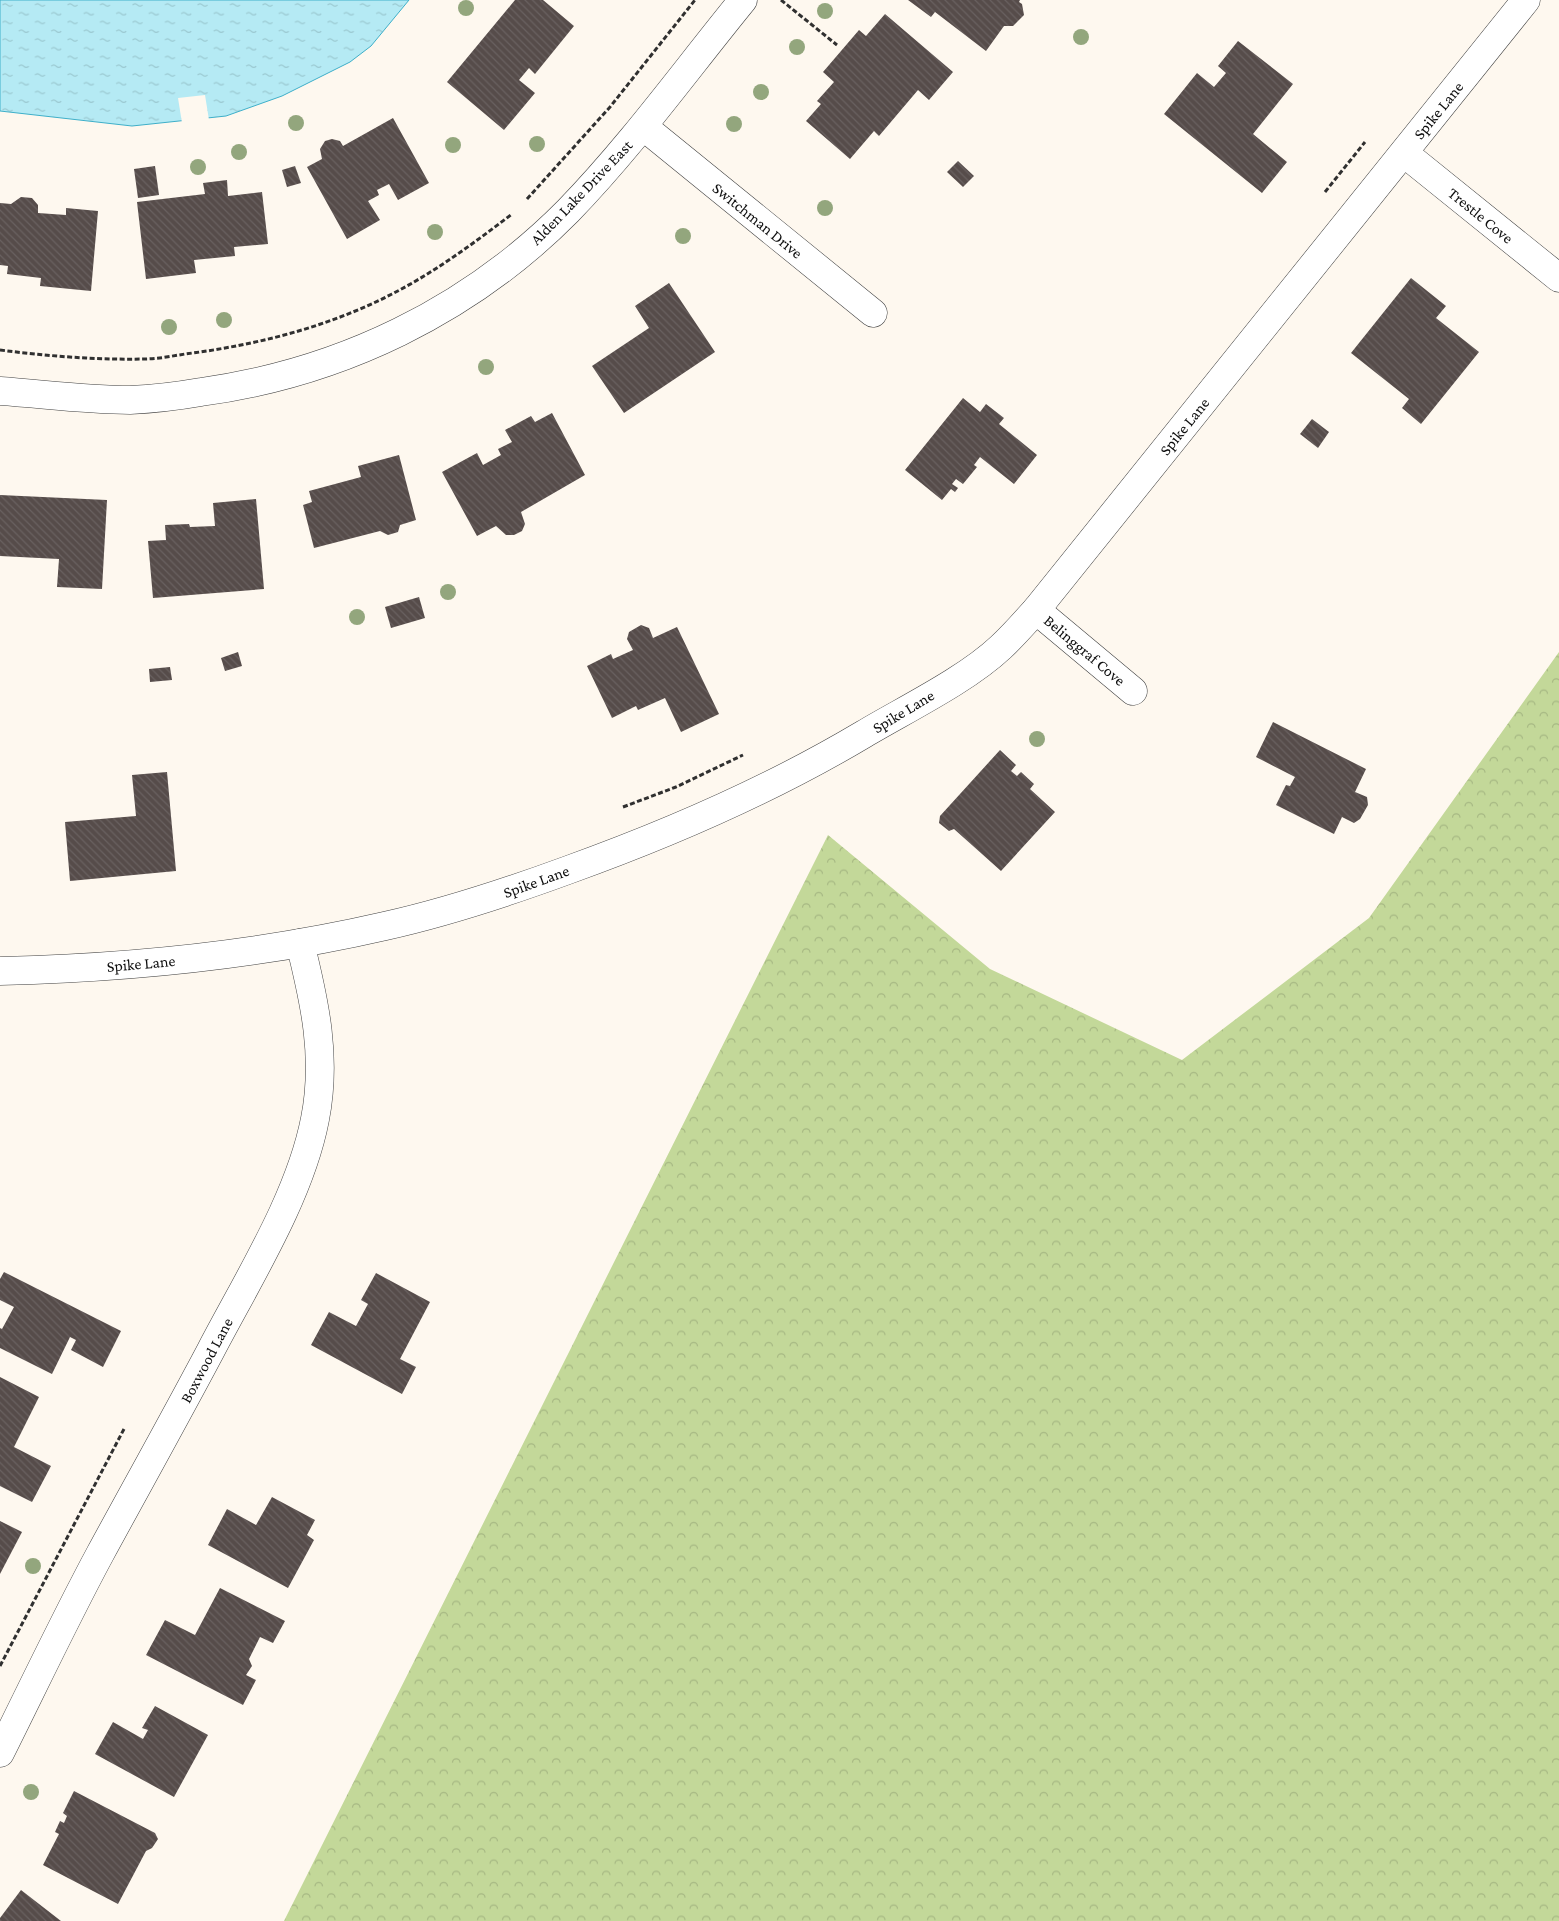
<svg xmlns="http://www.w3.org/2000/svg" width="1559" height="1921" viewBox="0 0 1559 1921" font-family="'Crimson Pro',serif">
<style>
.forest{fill:url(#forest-crowns)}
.water{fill:url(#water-ripples);stroke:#3eafc9}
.pier{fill:#fef8ef}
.building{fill:url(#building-back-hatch)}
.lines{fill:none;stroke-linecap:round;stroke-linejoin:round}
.street-casing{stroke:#414141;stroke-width:29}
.path{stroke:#303030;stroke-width:3;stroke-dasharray:5 2.5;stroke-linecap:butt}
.street{stroke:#fff;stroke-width:28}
.tree{fill:#93a67d}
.labels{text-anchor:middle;stroke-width:5;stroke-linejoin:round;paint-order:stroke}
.street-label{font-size:16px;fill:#0e0e0e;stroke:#fff}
</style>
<defs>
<pattern id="forest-crowns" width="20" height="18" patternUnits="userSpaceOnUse" patternTransform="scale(1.25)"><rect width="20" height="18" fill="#c3d899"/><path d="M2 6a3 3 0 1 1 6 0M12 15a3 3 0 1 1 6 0" fill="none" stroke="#a6b883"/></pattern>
<pattern id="water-ripples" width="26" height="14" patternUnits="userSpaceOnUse" patternTransform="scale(1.25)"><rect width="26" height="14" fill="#b5eaf4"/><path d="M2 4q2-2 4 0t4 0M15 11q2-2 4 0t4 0" fill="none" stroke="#9ac8d0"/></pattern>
<pattern id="building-back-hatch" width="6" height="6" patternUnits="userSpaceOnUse" patternTransform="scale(1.25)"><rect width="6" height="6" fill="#564c4a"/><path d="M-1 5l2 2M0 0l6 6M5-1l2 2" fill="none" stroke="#696160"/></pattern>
</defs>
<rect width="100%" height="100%" fill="#fef8ef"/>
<!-- forest -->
<polygon class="forest" points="1559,652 1559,1921 284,1921 828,835 990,969 1182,1060 1369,918"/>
<!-- water -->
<polygon class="water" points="0,0 409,0 371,46 350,62 282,96 226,116 132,126 0,111"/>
<!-- pier -->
<polygon class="pier" points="205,95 209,120 182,123 178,98"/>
<!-- building -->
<g class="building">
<polygon points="515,0 543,0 574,26 535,74 529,68 519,80 535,93 504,130 447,82"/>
<polygon points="908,0 1020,0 1019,2 1022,4 1024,15 1013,26 1004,26 986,51 935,12 931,17"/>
<polygon points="885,14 953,72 929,100 918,90 879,136 874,131 850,159 806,121 821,104 817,101 834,82 823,72 859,30 866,36"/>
<polygon points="1238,41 1293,84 1253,134 1287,162 1262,193 1164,114 1197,73 1214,87 1226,73 1218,66"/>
<polygon points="393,118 429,183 398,200 389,184 377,190 379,195 368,201 380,220 347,239 307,167 322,159 320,149 325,141 332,139 340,141 343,146"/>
<polygon points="958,161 974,176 963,187 947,172"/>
<polygon points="155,166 159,195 138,198 134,169"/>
<polygon points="295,166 301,183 287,187 282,170"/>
<polygon points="227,180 228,196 262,192 268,244 234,247 235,256 194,260 196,273 146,279 137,202 205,194 203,183"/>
<polygon points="21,197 32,198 38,205 38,213 66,215 66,208 98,211 91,291 40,286 41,278 7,274 8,266 0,265 0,203 11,204"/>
<polygon points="1411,278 1446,306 1436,318 1479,352 1421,424 1402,408 1409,399 1351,353"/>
<polygon points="669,283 715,352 624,413 592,366 649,328 635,306"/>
<polygon points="963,398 980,412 986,404 1004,418 999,424 1037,455 1014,484 980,457 974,465 977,467 963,484 956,479 952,484 958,488 955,492 951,489 942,500 905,470"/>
<polygon points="552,413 585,475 521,512 525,524 522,531 514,535 506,535 496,526 477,536 442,472 477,453 483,465 501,455 498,449 512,442 505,430 531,416 535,422"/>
<polygon points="1312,419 1329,432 1318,448 1300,434"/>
<polygon points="399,455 416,520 400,525 398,532 388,535 380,531 314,548 303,505 312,502 309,491 361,477 358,466"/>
<polygon points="0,495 107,500 102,589 57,587 59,559 0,556"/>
<polygon points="256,499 264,589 153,598 148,541 166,540 165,525 189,524 190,527 215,526 213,503"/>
<polygon points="419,597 425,618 391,628 385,607"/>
<polygon points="641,625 649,628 653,638 677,627 719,714 681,732 665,698 638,710 636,706 612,718 587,666 611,654 613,659 633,650 627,639 629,632"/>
<polygon points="238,652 242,666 225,671 221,658"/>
<polygon points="170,667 172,680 150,682 149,669"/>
<polygon points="1273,722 1366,769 1355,792 1367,797 1368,805 1360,819 1354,823 1342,817 1334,834 1276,805 1286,785 1290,786 1295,777 1256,757"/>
<polygon points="1000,750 1016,765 1011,771 1017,776 1021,772 1034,784 1030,789 1055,812 1001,871 954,829 949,831 939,823 940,816"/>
<polygon points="167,772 176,871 70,881 65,822 136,816 132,775"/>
<polygon points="4,1272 121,1331 103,1367 71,1350 76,1340 70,1337 52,1374 0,1348 0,1328 2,1329 14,1307 0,1300 0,1279"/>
<polygon points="376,1273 430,1302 400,1359 416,1367 402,1394 311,1345 329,1312 356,1326 368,1304 361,1300"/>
<polygon points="0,1377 39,1397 14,1447 51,1466 32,1502 0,1486"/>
<polygon points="272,1497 315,1520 307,1535 314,1540 288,1588 208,1545 227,1509 256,1525"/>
<polygon points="0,1521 22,1532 0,1574"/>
<polygon points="220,1588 285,1621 273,1643 260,1637 249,1659 252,1666 246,1675 256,1680 243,1705 146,1655 165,1620 195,1635"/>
<polygon points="155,1706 208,1735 174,1797 95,1754 113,1722 143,1739 148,1730 142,1728"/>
<polygon points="74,1791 155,1833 158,1839 152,1848 146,1851 118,1904 43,1865 59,1834 55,1832 60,1821 64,1823 67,1816 63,1813"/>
<polygon points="21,1890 61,1921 0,1921 0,1918"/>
</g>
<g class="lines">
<!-- street casing -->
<g class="street-casing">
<g id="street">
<polyline points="644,127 873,313"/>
<polyline points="1404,153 1559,278"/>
<path d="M0 391C43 394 87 400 130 400 153 399 178 396 201 392 340 373 469 311 568 211 632 145 685 71 743 0"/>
<polyline points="1036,610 1133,691"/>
<path d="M0 971C129 968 259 955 385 926 448 912 508 892 568 870 671 833 770 790 864 734 906 709 966 680 1001 647 1014 635 1025 622 1036 610L1526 0"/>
<path d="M0 1753C33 1687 65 1619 100 1554 137 1486 175 1418 211 1350 248 1279 300 1197 315 1119 327 1058 315 1003 300 943"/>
</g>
</g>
<!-- path -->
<g class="path">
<polyline points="781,0 837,45"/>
<polyline points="1325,192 1365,142"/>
<polyline points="527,199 610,107 695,0"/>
<path d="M0 350C47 356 96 360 144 359 158 359 172 356 185 354 257 345 328 327 392 294 435 272 474 243 512 214"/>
<polyline points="623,807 676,787 743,755"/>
<polyline points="0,1666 124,1429"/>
</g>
<!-- street -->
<use href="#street" class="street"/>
</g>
<!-- trees -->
<g class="tree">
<circle cx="466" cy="8" r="8"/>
<circle cx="825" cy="11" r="8"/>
<circle cx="1081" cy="37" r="8"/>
<circle cx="797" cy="47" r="8"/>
<circle cx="761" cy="92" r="8"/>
<circle cx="296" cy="123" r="8"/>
<circle cx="734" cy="124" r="8"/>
<circle cx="537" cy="144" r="8"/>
<circle cx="453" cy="145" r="8"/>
<circle cx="239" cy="152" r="8"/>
<circle cx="198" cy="167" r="8"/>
<circle cx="825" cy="208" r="8"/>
<circle cx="435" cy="232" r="8"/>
<circle cx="683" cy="236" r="8"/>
<circle cx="224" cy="320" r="8"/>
<circle cx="169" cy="327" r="8"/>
<circle cx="486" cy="367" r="8"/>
<circle cx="448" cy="592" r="8"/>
<circle cx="357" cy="617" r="8"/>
<circle cx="1037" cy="739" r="8"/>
<circle cx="33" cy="1566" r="8"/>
<circle cx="31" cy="1792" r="8"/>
</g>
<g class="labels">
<!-- street labels -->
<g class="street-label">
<text transform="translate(1438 110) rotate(-51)" y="6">Spike Lane</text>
<text transform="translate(581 192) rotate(-46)" y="6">Alden Lake Drive East</text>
<text transform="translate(1481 215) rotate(39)" y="6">Trestle Cove</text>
<text transform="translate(758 220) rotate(39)" y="6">Switchman Drive</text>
<text transform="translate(1184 426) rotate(-51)" y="6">Spike Lane</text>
<text transform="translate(1085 650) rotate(40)" y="6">Belinggraf Cove</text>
<text transform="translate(903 711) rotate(-31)" y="6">Spike Lane</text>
<text transform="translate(536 881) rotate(-20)" y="6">Spike Lane</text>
<text transform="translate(141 963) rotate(-5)" y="6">Spike Lane</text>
<text transform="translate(206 1360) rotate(-62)" y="6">Boxwood Lane</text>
</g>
</g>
</svg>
